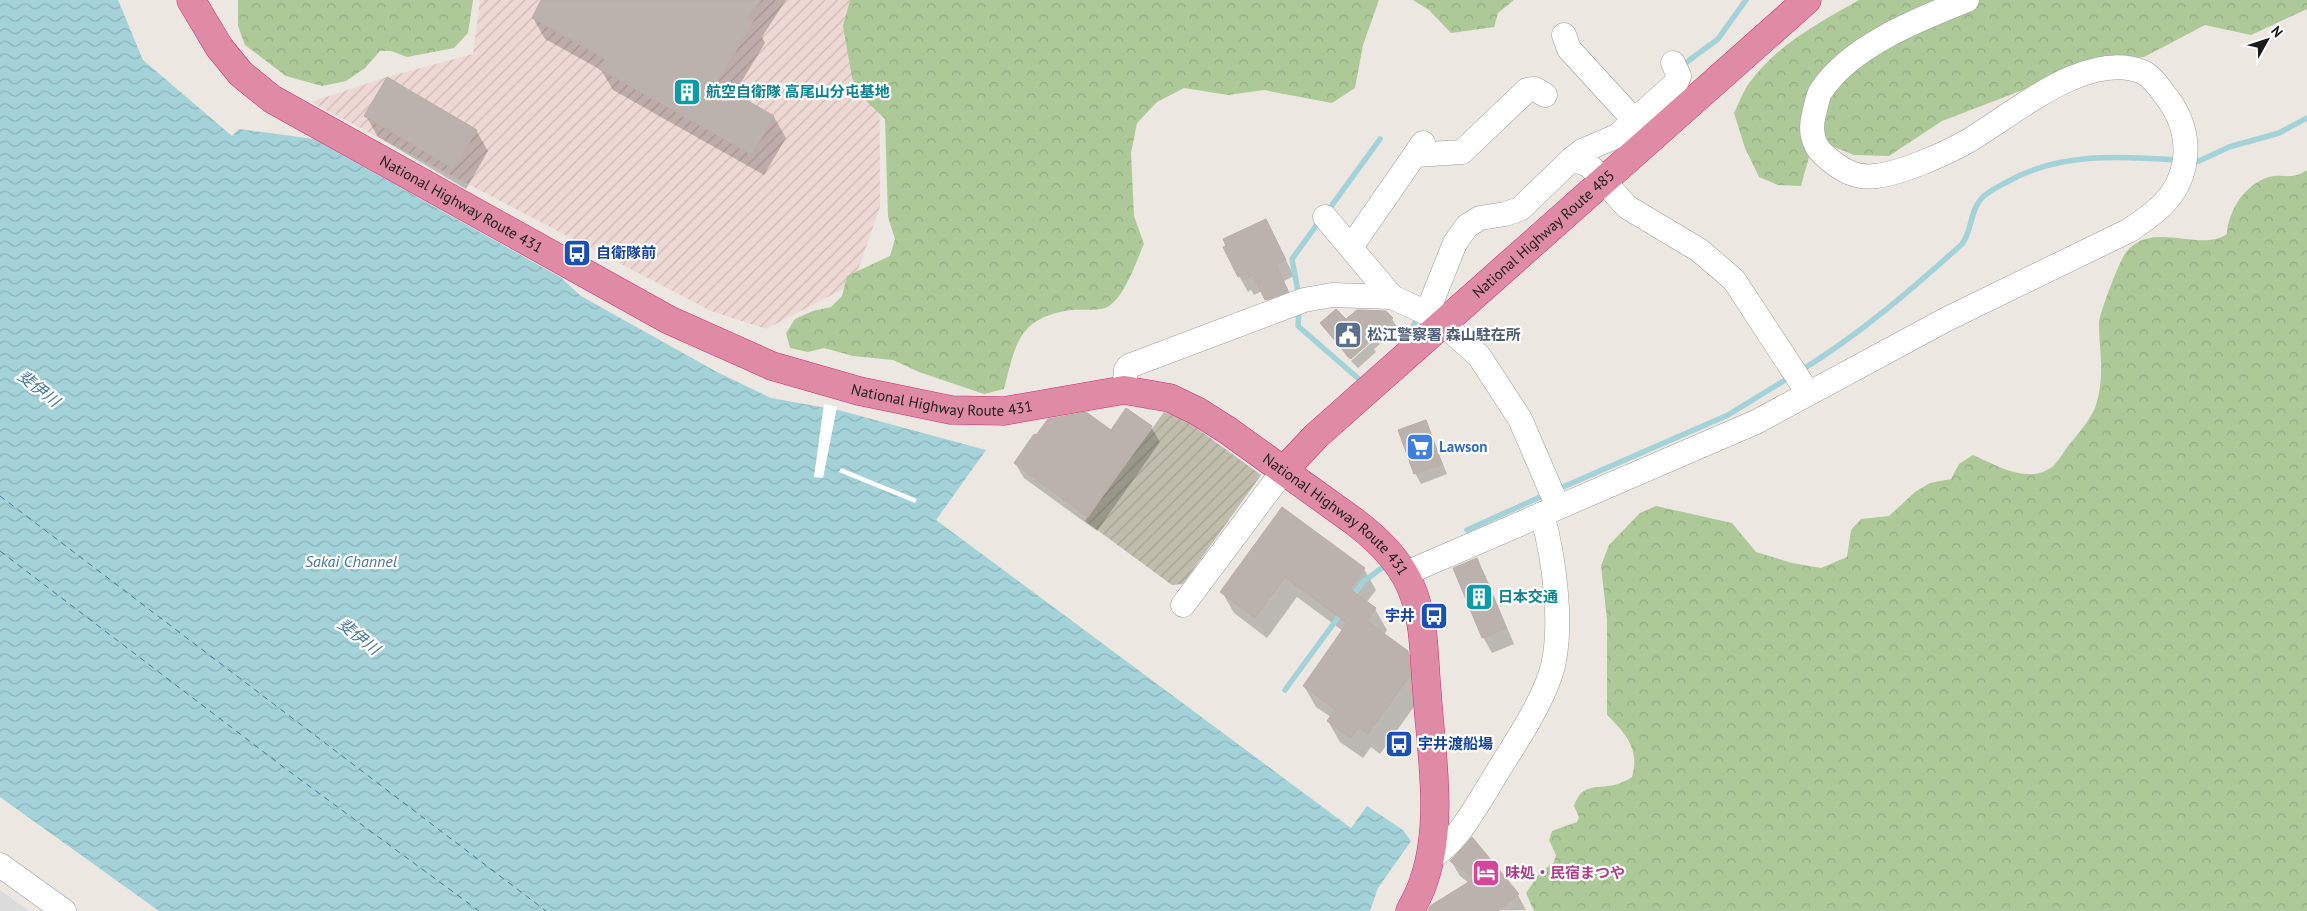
<svg xmlns="http://www.w3.org/2000/svg" width="2307" height="911" viewBox="0 0 2307 911" font-family="'PT Sans','Noto Sans JP',sans-serif">
<style>
.military{fill:url(#military-furrows)}
.construction{fill:url(#construction-furrows)}
.forest{fill:url(#forest-crowns)}
.parking{fill:#dbdbdb}
.water{fill:url(#water-waves)}
.pier{fill:#fff}
.shadow{fill:#0003}
.lines{fill:none;stroke-linecap:round;stroke-linejoin:round}
.stream{stroke:#a3d2d8;stroke-width:5.5}
.ferry{stroke:#487895;stroke-width:1;stroke-dasharray:6 5;stroke-linecap:butt}
.building{fill:#bcb2ad;stroke:#bcaca4}
.minor-casing{stroke:#9c9c9c;stroke-width:25}
.highway-casing{stroke:#cb2d77;stroke-width:29}
.minor{stroke:#fff;stroke-width:24}
.highway{stroke:#e08ba6;stroke-width:28}
.labels{text-anchor:middle;stroke-width:4.5;stroke-linejoin:round;paint-order:stroke}
.culture-label{font-size:15px;font-weight:bold;fill:#0d838f;stroke:#fff;text-anchor:start}
.street-label{font-size:15px;fill:#1b1b1b;stroke:#fff}
.transit-label{font-size:15px;font-weight:bold;fill:#164399;stroke:#fff;text-anchor:start}
.service-label{font-size:15px;font-weight:bold;fill:#4e5e75;stroke:#fff;text-anchor:start}
.shop-label{font-size:15px;font-weight:bold;fill:#366cbe;stroke:#fff;text-anchor:start}
.hotel-label{font-size:15px;font-weight:bold;fill:#b23c85;stroke:#fff;text-anchor:start}
.water-label{font-size:16px;font-style:italic;fill:#487895;stroke:#fff}
</style>
<defs>
<pattern id="military-furrows" width="10" height="10" patternUnits="userSpaceOnUse" patternTransform="scale(1.25)"><rect width="10" height="10" fill="#eed8d4"/><path d="M-1 1l2-2M0 10L10 0M9 11l2-2" fill="none" stroke="#ccb9b5"/></pattern>
<pattern id="construction-furrows" width="10" height="10" patternUnits="userSpaceOnUse" patternTransform="scale(1.25)"><rect width="10" height="10" fill="#c0bdad"/><path d="M-1 1l2-2M0 10L10 0M9 11l2-2" fill="none" stroke="#a4a294"/></pattern>
<pattern id="forest-crowns" width="20" height="18" patternUnits="userSpaceOnUse" patternTransform="scale(1.25)"><rect width="20" height="18" fill="#acc997"/><path d="M2 6a3 3 0 1 1 6 0M12 15a3 3 0 1 1 6 0" fill="none" stroke="#93ac82"/></pattern>
<pattern id="water-waves" width="16" height="10" patternUnits="userSpaceOnUse" patternTransform="scale(1.25)"><rect width="16" height="10" fill="#a3d2d8"/><path d="M0 5q4-4 8 0t8 0" fill="none" stroke="#8cb4b9"/></pattern>
</defs>
<rect width="100%" height="100%" fill="#ece7e1"/>
<!-- military -->
<polygon class="military" points="480,0 879,0 880,207 853,284 766,329 711,311 311,102 387,77 473,54"/>
<!-- construction -->
<polygon class="construction" points="1164,412 1184,419 1261,475 1183,584 1172,585 1085,521"/>
<!-- forest -->
<g class="forest">
<polygon points="238,0 473,0 468,33 454,48 407,57 391,51 380,51 365,68 346,81 322,86 286,76 245,45 238,26"/>
<path d="M850 0H1379L1363 45 1355 88 1332 103 1264 90 1228 95 1184 88 1157 102 1137 123 1131 153 1134 216 1144 244C1136 261 1124 301 1105 308 1095 311 1081 309 1071 310 1018 318 1016 343 1004 389L984 394 919 372 893 360 853 356 824 348 808 352 790 348 786 333 795 319 813 311 831 307 842 296 847 276 890 256 895 239 888 217 885 119 861 96 852 78 843 26Z"/>
<polygon points="1413,0 1514,0 1498,13 1494,27 1451,33 1429,10"/>
<path d="M1859 0H2307V9L2251 35 2205 25 2144 57 2096 62 1942 121 1889 156 1854 155 1827 144 1809 157 1801 186 1778 185 1759 177 1745 148 1734 113C1739 103 1743 91 1750 82 1778 44 1819 23 1859 0Z"/>
<path d="M2307 170V911H1534L1526 893 1539 874 1554 862 1556 855 1549 840 1552 831 1577 822 1579 817 1574 806C1582 783 1595 789 1614 785 1620 784 1627 780 1632 777 1640 749 1626 734 1607 715V619L1601 566 1609 545 1640 513 1656 506 1732 523 1756 552 1792 563 1821 568 1847 557 1851 530 1861 519 1889 516 1915 492 1930 483 1951 479 1959 464 1973 455C1996 465 2028 485 2052 467 2058 462 2063 453 2068 446 2078 434 2093 417 2097 402 2105 370 2099 352 2099 322 2100 313 2120 258 2127 251 2154 220 2200 253 2227 234 2228 211 2245 184 2269 177 2285 173 2290 181 2307 170Z"/>
</g>
<!-- parking -->
<polygon class="parking" points="0,890 29,911 0,911"/>
<!-- water -->
<polygon class="water" points="0,0 118,0 143,60 232,136 239,129 314,139 560,277 581,296 715,371 771,398 838,410 986,450 936,520 1351,828 1367,806 1403,830 1411,841 1378,888 1370,911 159,911 0,797"/>
<!-- pier -->
<g class="pier">
<polygon points="824,404 837,407 823,478 814,477"/>
<polygon points="841,468 917,499 915,503 839,472"/>
</g>
<!-- shadow -->
<g class="shadow">
<polygon points="543,0 786,0 762,37 765,43 734,94 774,117 786,138 764,175 613,90 601,70 545,39 533,18"/>
<polygon points="366,116 476,130 488,151 466,189 378,137"/>
<polygon points="1266,221 1294,276 1284,281 1296,307 1275,315 1262,291 1254,295 1251,290 1248,292 1239,276"/>
<polygon points="1392,319 1398,329 1374,349 1376,352 1358,368 1351,361 1372,342 1372,339 1349,359 1321,323"/>
<polygon points="1426,422 1447,474 1421,484 1415,473"/>
<polygon points="1151,427 1160,442 1097,531 1024,478 1015,463 1111,432"/>
<polygon points="1282,509 1364,569 1376,590 1366,603 1375,609 1387,630 1384,635 1408,652 1420,673 1421,697 1380,754 1371,747 1363,758 1340,742 1328,721 1331,717 1316,707 1304,686 1343,631 1297,597 1267,638 1234,613 1222,592"/>
<polygon points="1476,559 1485,575 1514,644 1492,653 1483,637"/>
<polygon points="1451,861 1518,895 1526,910 1429,911 1469,883 1460,876"/>
</g>
<g class="lines">
<!-- stream -->
<g class="stream">
<polyline points="1680,67 1718,39 1746,0"/>
<polyline points="2190,161 2199,161 2229,147 2279,133 2307,118"/>
<polyline points="1327,212 1380,139"/>
<polyline points="1299,297 1292,259 1321,219"/>
<polyline points="1299,309 1298,326 1360,380"/>
<polyline points="1410,334 1418,315"/>
<path d="M1800 371C1859 335 1911 290 1962 244 1972 231 1970 211 1981 199 1988 191 1998 187 2007 182 2059 152 2121 156 2179 160"/>
<polyline points="1556,490 1728,415 1790,377"/>
<polyline points="1467,530 1547,494"/>
<polyline points="1351,598 1363,582 1383,567"/>
<polyline points="1285,690 1342,612"/>
</g>
<!-- ferry -->
<g class="ferry">
<polyline points="0,496 546,911"/>
<polyline points="0,551 286,769 479,911"/>
</g>
</g>
<!-- building -->
<g class="building">
<polygon points="541,0 761,0 748,19 754,21 717,83 774,116 752,155 599,69 605,59 532,18"/>
<polygon points="387,77 477,130 454,169 364,116"/>
<polygon points="1266,219 1286,260 1276,265 1288,291 1265,300 1253,275 1244,280 1242,275 1238,277 1223,247 1226,246 1223,239"/>
<polygon points="1336,309 1346,319 1357,310 1386,311 1393,318 1369,339 1371,341 1351,359 1320,323"/>
<polygon points="1126,408 1152,426 1088,517 1014,463 1034,434 1036,435 1048,419 1086,412 1111,430"/>
<polygon points="1426,420 1442,464 1414,474 1398,430"/>
<polygon points="1282,507 1365,568 1350,589 1376,608 1367,621 1408,651 1410,675 1368,734 1359,727 1351,738 1327,721 1335,709 1303,686 1347,623 1285,577 1255,618 1220,592"/>
<polygon points="1477,558 1506,628 1482,638 1453,568"/>
<polygon points="1472,837 1519,894 1498,911 1428,911 1430,906 1475,878 1450,861"/>
</g>
<g class="lines">
<!-- minor casing -->
<g class="minor-casing">
<g id="minor">
<polyline points="1564,35 1569,49 1634,120"/>
<polyline points="1415,155 1462,152 1527,90 1535,89 1545,95"/>
<polyline points="1572,159 1587,164 1595,171"/>
<polyline points="1611,189 1627,207 1699,250 1734,280 1808,393"/>
<polyline points="1325,217 1392,297"/>
<polyline points="1351,247 1423,143"/>
<polyline points="1427,313 1455,243 1467,226 1480,218 1505,214 1520,209 1572,159 1582,151 1617,136 1676,83 1679,76 1673,63"/>
<polyline points="1124,390 1126,370 1129,366 1304,300 1332,295 1392,297 1427,313 1442,323 1479,356 1520,419 1558,507"/>
<path d="M1404 574 1756 422 1947 319 2130 230C2155 213 2178 197 2184 165 2189 139 2181 115 2165 95 2160 88 2151 76 2143 72 2087 49 2014 114 1968 141 1945 154 1902 173 1876 176 1854 179 1838 168 1823 154 1812 144 1810 128 1814 114 1816 107 1817 97 1821 91 1850 46 1919 19 1967 0"/>
<polyline points="1183,605 1284,470"/>
<path d="M1430 858C1456 844 1473 811 1489 786 1510 750 1536 715 1550 676 1565 633 1554 557 1542 514"/>
<polyline points="0,865 64,911"/>
</g>
</g>
<!-- highway casing -->
<g class="highway-casing">
<g id="highway">
<path id="s1" d="M191 0 219 47 241 74 272 99 669 320 772 366 859 391 951 410 1004 411 1124 390 1170 398 1197 411 1227 430 1355 522C1380 541 1404 565 1414 595 1425 626 1424 660 1427 692 1431 753 1444 821 1424 880 1421 891 1415 901 1410 911"/>
<path id="s2" d="M1284 470 1316 436 1807 0"/>
</g>
</g>
<!-- minor -->
<use href="#minor" class="minor"/>
<!-- highway -->
<use href="#highway" class="highway"/>
</g>
<!-- icons -->
<defs>
<g id="building-square" transform="scale(1.4375)"><rect x="-9" y="-9" width="18" height="18" rx="4" fill="#0f9aa8" stroke="#fff"/><path d="M-4-6H4V6H1V3H-1V6H-4ZM-2.5-4.3h1.7v1.8h-1.7ZM.8-4.3h1.7v1.8H.8ZM-2.5-1h1.7V.8h-1.7ZM.8-1h1.7V.8H.8Z" fill="#fff"/></g>
<g id="bus-square" transform="scale(1.4375)"><rect x="-9" y="-9" width="18" height="18" rx="4" fill="#1a4fb4" stroke="#fff"/><path d="M-5-6H5V4H4V6H2V4H-2V6H-4V4H-5ZM-3.5-4V0h7V-4ZM-3.5 1.2v1.5H-2V1.2ZM2 1.2v1.5H3.5V1.2Z" fill="#fff"/></g>
<g id="civic-square" transform="scale(1.4375)"><rect x="-9" y="-9" width="18" height="18" rx="4" fill="#5c6f8a" stroke="#fff"/><path d="M-.6-6.5H3V-4.5H.6V-3L4-1V1h2V6H-6V1h2V-1L-.6-3ZM-1.2 2.5V6h2.4V2.5Z" fill="#fff"/></g>
<g id="supermarket-square" transform="scale(1.4375)"><rect x="-9" y="-9" width="18" height="18" rx="4" fill="#3f7fe0" stroke="#fff"/><path d="M-6-5.5h2.5l.6 2H6L4.5 2H-2.5L-4.4-4H-6ZM-1.5 3.2a1.3 1.3 0 1 0 .1 0ZM3 3.2a1.3 1.3 0 1 0 .1 0Z" fill="#fff"/></g>
<g id="hotel-square" transform="scale(1.4375)"><rect x="-9" y="-9" width="18" height="18" rx="4" fill="#d1479c" stroke="#fff"/><path d="M-6-4.5h1.5V1H6V5H4.5V3h-9V5H-6ZM-4 0a1.8 1.8 0 1 1 3.6 0ZM.5 0V-2.5h3Q6-2.5 6 0Z" fill="#fff"/></g>
</defs>
<g fill-rule="evenodd">
<use href="#building-square" x="687" y="92"/>
<use href="#bus-square" x="577" y="253"/>
<use href="#civic-square" x="1348" y="335"/>
<use href="#supermarket-square" x="1420" y="447"/>
<use href="#building-square" x="1479" y="597"/>
<use href="#bus-square" x="1434" y="616"/>
<use href="#bus-square" x="1399" y="744"/>
<use href="#hotel-square" x="1486" y="873"/>
</g>
<g class="labels">
<!-- culture labels -->
<g class="culture-label">
<text x="706" y="97">航空自衛隊 高尾山分屯基地</text>
<text x="1498" y="602">日本交通</text>
</g>
<!-- street labels -->
<g class="street-label">
<text dy="5" stroke="none"><textPath href="#s1" startOffset="346">National Highway Route 431</textPath></text>
<text dy="5" stroke="none"><textPath href="#s2" startOffset="351">National Highway Route 485</textPath></text>
<text dy="5" stroke="none"><textPath href="#s1" startOffset="871">National Highway Route 431</textPath></text>
<text dy="5" stroke="none"><textPath href="#s1" startOffset="1306">National Highway Route 431</textPath></text>
</g>
<!-- transit labels -->
<g class="transit-label">
<text x="596" y="258">自衛隊前</text>
<text x="1415" y="621" text-anchor="end">宇井</text>
<text x="1418" y="749">宇井渡船場</text>
</g>
<!-- service labels -->
<g class="service-label">
<text x="1367" y="340">松江警察署 森山駐在所</text>
</g>
<!-- shop labels -->
<g class="shop-label">
<text x="1439" y="452">Lawson</text>
</g>
<!-- hotel labels -->
<g class="hotel-label">
<text x="1505" y="878">味処・民宿まつや</text>
</g>
<!-- water labels -->
<g class="water-label">
<text transform="translate(39 388) rotate(38)" y="6">斐伊川</text>
<text x="351" y="567">Sakai Channel</text>
<text transform="translate(359 636) rotate(38)" y="6">斐伊川</text>
</g>
</g>
<!-- north arrow -->
<g transform="translate(2267 40) rotate(50)" stroke="#ffffff" stroke-width="4" paint-order="stroke">
<path d="M0-4L9 19L0 12L-9 19Z" fill="#1b1b1b"/>
<text y="-8" font-size="14" font-weight="bold" text-anchor="middle" fill="#1b1b1b">N</text>
</g>
</svg>
